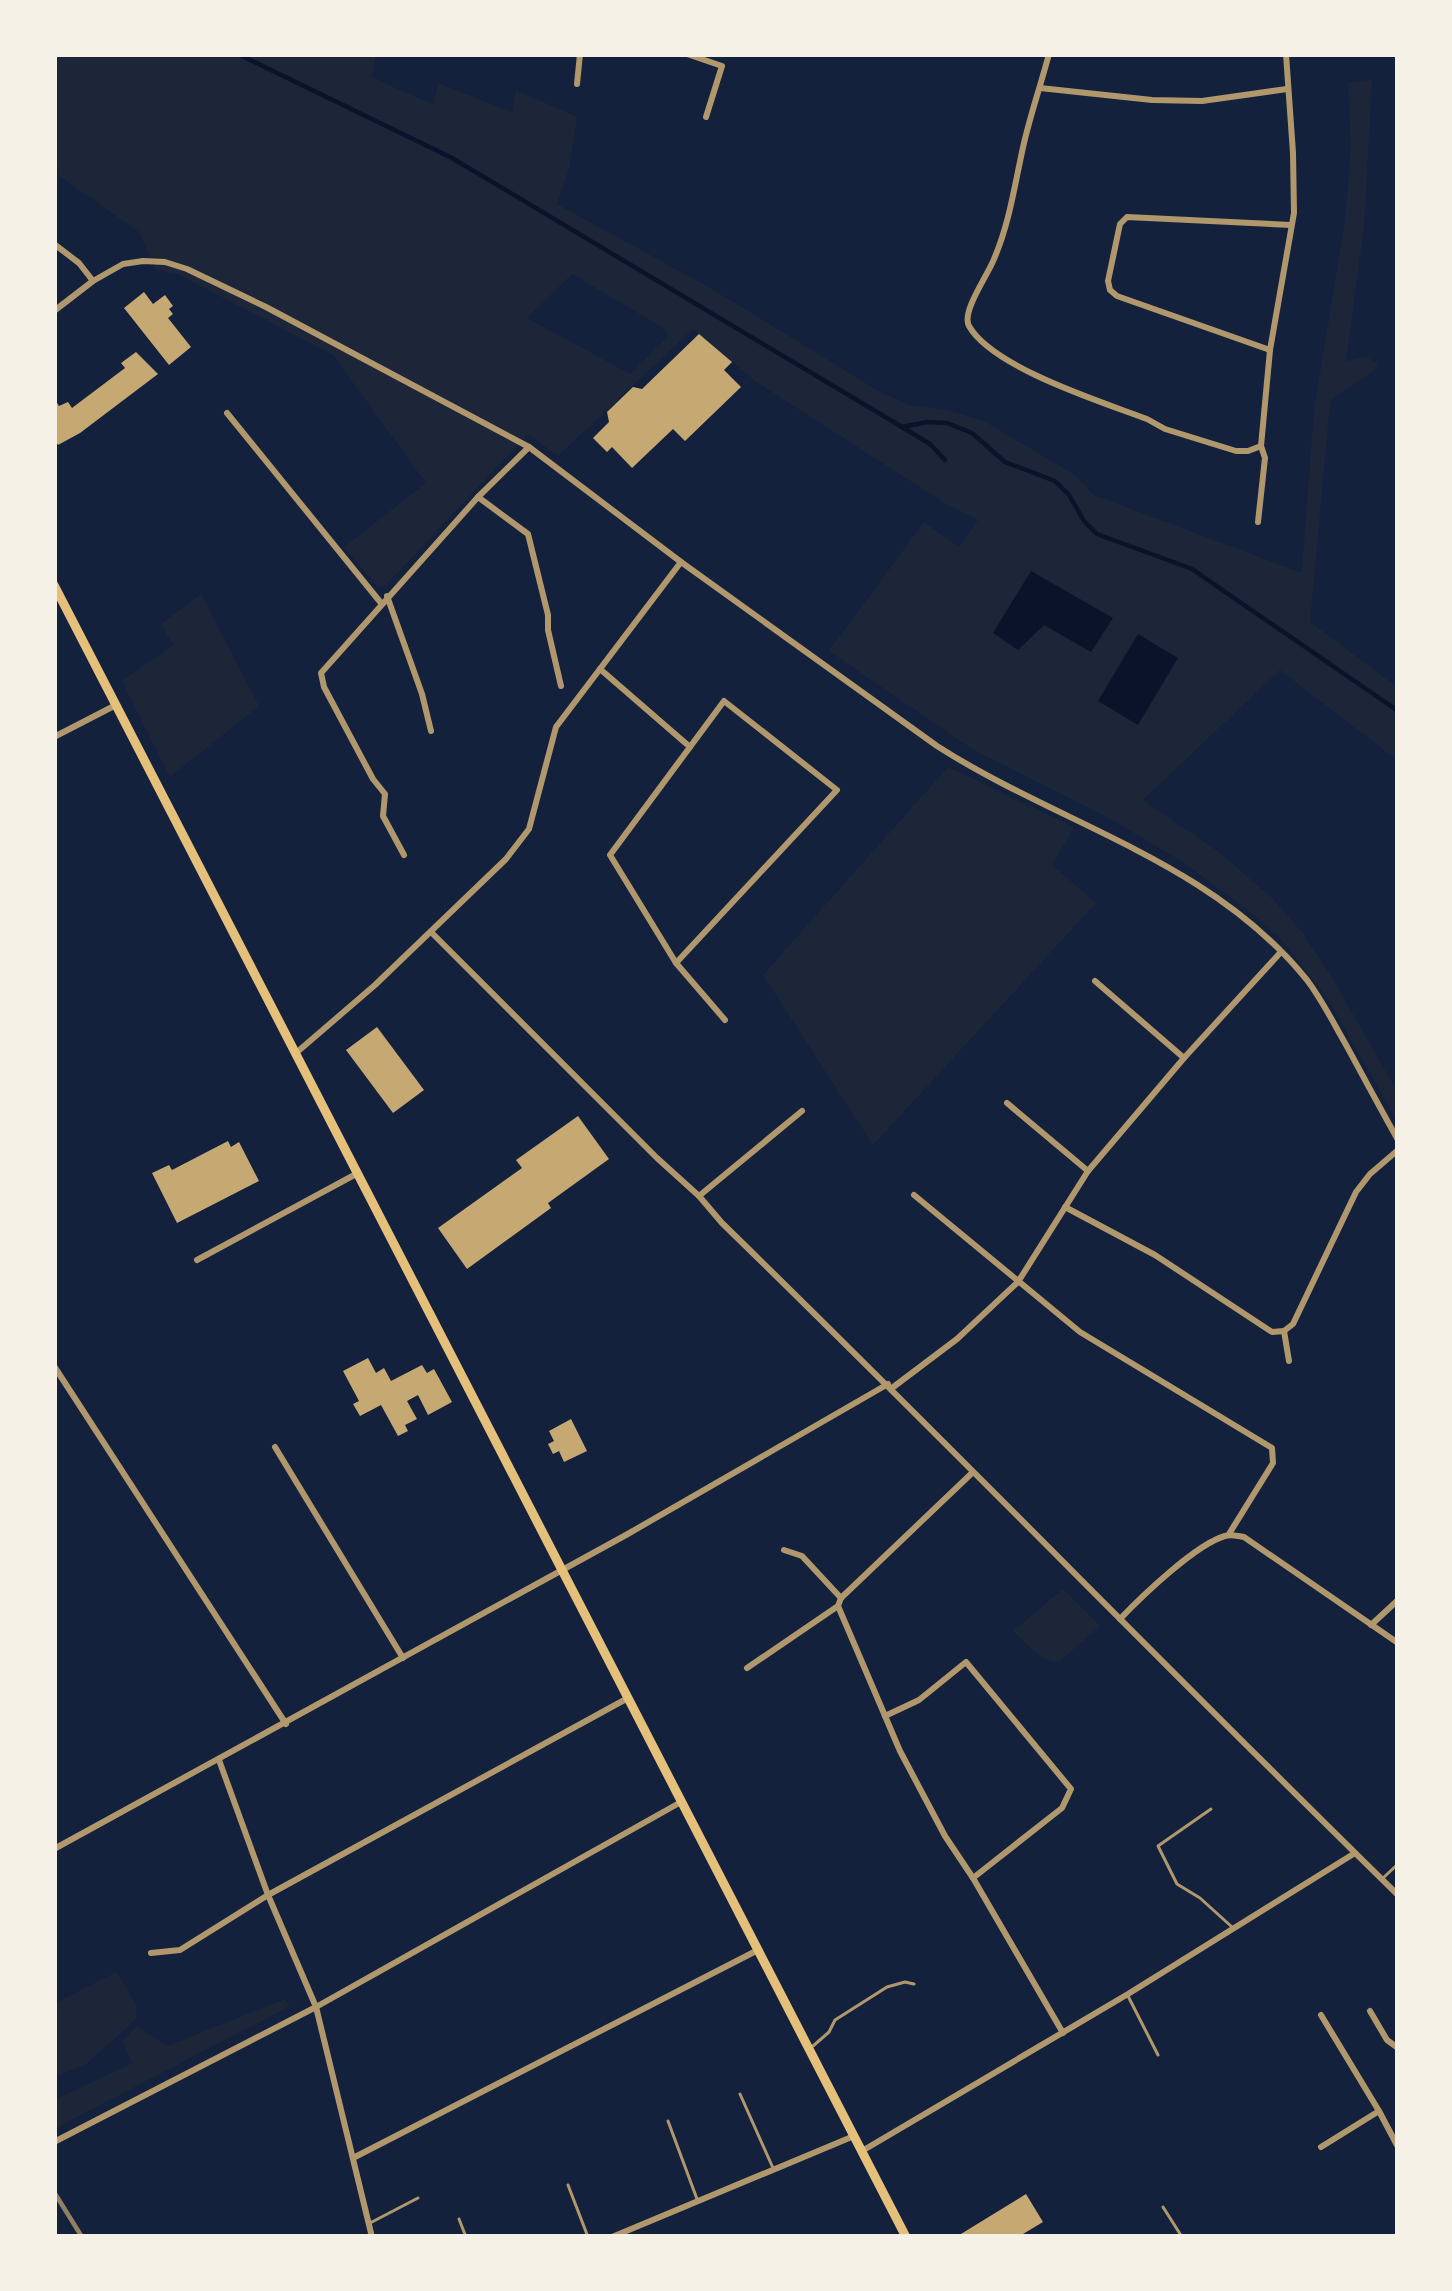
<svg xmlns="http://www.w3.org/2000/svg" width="1452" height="2291" viewBox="0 0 1452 2291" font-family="Montserrat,sans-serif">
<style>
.green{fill:#1d2539;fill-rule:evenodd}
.water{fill:#0b132b}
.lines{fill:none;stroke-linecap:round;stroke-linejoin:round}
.stream{stroke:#0b132b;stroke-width:4.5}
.building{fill:#c6a872}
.service{stroke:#b1986c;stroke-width:3}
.minor{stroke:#b1986c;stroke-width:6}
.primary{stroke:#e5c07b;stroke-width:9}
.rail{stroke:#918062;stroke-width:4.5}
</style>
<rect width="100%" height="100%" fill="#14213d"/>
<!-- green -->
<g class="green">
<path d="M54 54H376L371 77 434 105 438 83 512 112 516 90 577 117 569 169 557 204 712 289 877 390 911 406 943 409 984 421 1075 475 1094 495 1302 573 1314 411 1345 222 1351 146 1348 83 1372 79 1364 226 1346 361 1367 357 1379 365C1364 381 1345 387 1330 402L1310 622 1398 688V761L1280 670 1143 800 1220 853 1272 898 1302 932 1333 979 1398 1093V1122L1328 999 1281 939 1243 906 1184 863 1107 817 972 749 829 651 924 522 959 547 978 520 943 502 755 381 693 329 558 456 528 434 386 585 378 587 344 547 426 483 333 355 178 274 156 270 139 232 54 172ZM572 274 665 329 668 337 630 374 527 318Z"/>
<polygon points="201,594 259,706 170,777 122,681 173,645 161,624"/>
<polygon points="948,767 1074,827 1052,865 1096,903 873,1145 763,975"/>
<path d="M1063 1589 1100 1626 1059 1662C1041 1663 1026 1643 1013 1631Z"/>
<polygon points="116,1972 136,2004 136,2019 85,2065 54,2077 54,2004"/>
<polygon points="285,1999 290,2006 54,2129 54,2100 133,2063 122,2042 136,2026 168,2046"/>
</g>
<!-- water -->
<g class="water">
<polygon points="1031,571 1113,618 1091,652 1044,625 1018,650 993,633"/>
<polygon points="1138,634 1178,658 1138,725 1098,701"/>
</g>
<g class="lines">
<!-- stream -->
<g class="stream">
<polyline points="238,54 452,158 902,427 927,422 947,423 972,433 1005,462 1055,481 1069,495 1084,521 1097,534 1192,569 1398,711"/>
<polyline points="902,427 930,444 945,460"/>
</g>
</g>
<!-- building -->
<g class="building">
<polygon points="144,292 153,304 165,295 173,306 169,309 173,314 168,318 191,347 169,365 124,308"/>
<polygon points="699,334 732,362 724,370 741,387 685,441 673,429 632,468 612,447 607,452 593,438 609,422 607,412 633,387 642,389"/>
<polygon points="136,352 158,374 80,433 58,445 54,438 54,398 59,406 68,402 72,408 125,368 121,363"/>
<polygon points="377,1027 424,1090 393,1113 346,1050"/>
<polygon points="578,1116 609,1159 548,1203 551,1208 467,1269 438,1228 522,1168 516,1160"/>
<polygon points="228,1141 231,1147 239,1142 259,1181 177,1223 152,1173 169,1165 172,1170"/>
<polygon points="368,1358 376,1373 384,1368 391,1381 422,1365 427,1373 434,1369 452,1402 428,1415 418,1395 407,1401 417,1419 405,1425 408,1431 398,1436 381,1405 360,1416 353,1404 359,1401 343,1371"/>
<polygon points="571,1419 587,1451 564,1462 559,1451 553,1454 548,1444 554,1441 549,1431"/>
<polygon points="1026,2194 1043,2222 1018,2237 956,2237"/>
</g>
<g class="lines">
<!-- service -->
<g class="service">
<polyline points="1211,1809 1158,1846 1177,1884 1200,1898 1232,1927"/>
<polyline points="1383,1878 1398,1864"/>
<polyline points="1128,1996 1158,2055"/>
<polyline points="813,2046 829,2032 835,2020 887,1987 905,1982 914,1984"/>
<polyline points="740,2094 773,2168"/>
<polyline points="668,2121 697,2199"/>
<polyline points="568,2185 588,2237"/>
<polyline points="1163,2207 1182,2237"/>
<polyline points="459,2219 466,2237"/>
<polyline points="370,2223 418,2198"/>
</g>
<!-- minor -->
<g class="minor">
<polyline points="687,54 722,66 706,117"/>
<path d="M1049 54C1041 84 1031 113 1024 143 1015 182 1010 222 994 259 988 275 961 312 969 326 993 368 1102 402 1147 419L1165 429 1236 451H1248L1261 446 1270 350 1294 213 1293 153 1286 54"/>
<polyline points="577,84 580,54"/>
<polyline points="1040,88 1152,100 1202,101 1287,89"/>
<polyline points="54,244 79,263 93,281"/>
<path d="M54 311 93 281 123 264 143 261 165 262 187 269 266 307 529 447 681 562 937 746C1062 826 1210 860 1307 980 1322 1000 1333 1022 1345 1043 1363 1076 1380 1108 1398 1140"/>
<polyline points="1270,350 1117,296 1110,290 1108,281 1120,224 1127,217 1291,225"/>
<polyline points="227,413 381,603"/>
<polyline points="478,497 528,534 548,615 548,630 561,686"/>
<polyline points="1258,522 1265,458 1261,446"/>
<polyline points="387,596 422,694 431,731"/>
<polyline points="600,669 690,747 724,701 837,790 676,963"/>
<polyline points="54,737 116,705"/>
<polyline points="690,747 610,855 676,963 725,1020"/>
<polyline points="404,855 383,816 385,794 373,779 324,687 321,673 478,497 529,447"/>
<path d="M431 932 657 1158 699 1196 722 1223C950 1445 1171 1673 1398 1895"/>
<polyline points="1095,981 1184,1058"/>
<polyline points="296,1053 375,985 506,859 529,829 556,727 681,562"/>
<polyline points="1007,1103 1088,1171"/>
<polyline points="914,1195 1080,1332 1272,1448 1273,1463 1229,1534"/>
<polyline points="699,1196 802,1111"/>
<polyline points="1065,1207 1155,1255 1272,1332 1284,1331"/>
<polyline points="197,1260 358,1173"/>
<polyline points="1289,1361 1284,1331 1293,1324 1356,1192 1370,1174 1398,1150"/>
<polyline points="54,1366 286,1724"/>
<polyline points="892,1388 957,1339 1018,1282 1088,1171 1184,1058 1280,953"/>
<polyline points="275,1447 403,1658"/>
<polyline points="972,1473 841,1598 838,1606 900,1751 945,1836 973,1878 1063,2033"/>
<polyline points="784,1550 802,1556 841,1598"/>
<path d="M1120 1619C1141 1597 1196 1544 1225 1536 1232 1534 1236 1536 1244 1537L1398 1643"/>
<polyline points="1371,1625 1398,1600"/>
<polyline points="747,1668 838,1606"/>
<polyline points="885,1716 919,1700 966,1662 1071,1789 1062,1808 973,1878"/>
<polyline points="219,1760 268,1895 316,2007 372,2237"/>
<polyline points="54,1849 626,1535 888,1384"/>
<polyline points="151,1953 180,1950 268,1895 628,1698"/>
<polyline points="1370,2011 1387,2040 1398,2048"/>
<polyline points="1321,2015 1379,2111"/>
<polyline points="54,2142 316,2007 681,1802"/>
<polyline points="1321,2147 1379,2111 1398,2147"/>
<polyline points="862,2151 1128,1994 1355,1853"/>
<polyline points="353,2158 758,1950"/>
<polyline points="612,2237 854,2136"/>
</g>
<!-- primary -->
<polyline class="primary" points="54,585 906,2237"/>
<!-- rail -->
<polyline class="rail" points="54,2192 82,2237"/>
</g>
<!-- border -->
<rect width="1452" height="2291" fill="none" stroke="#f6f1e7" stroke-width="114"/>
</svg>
